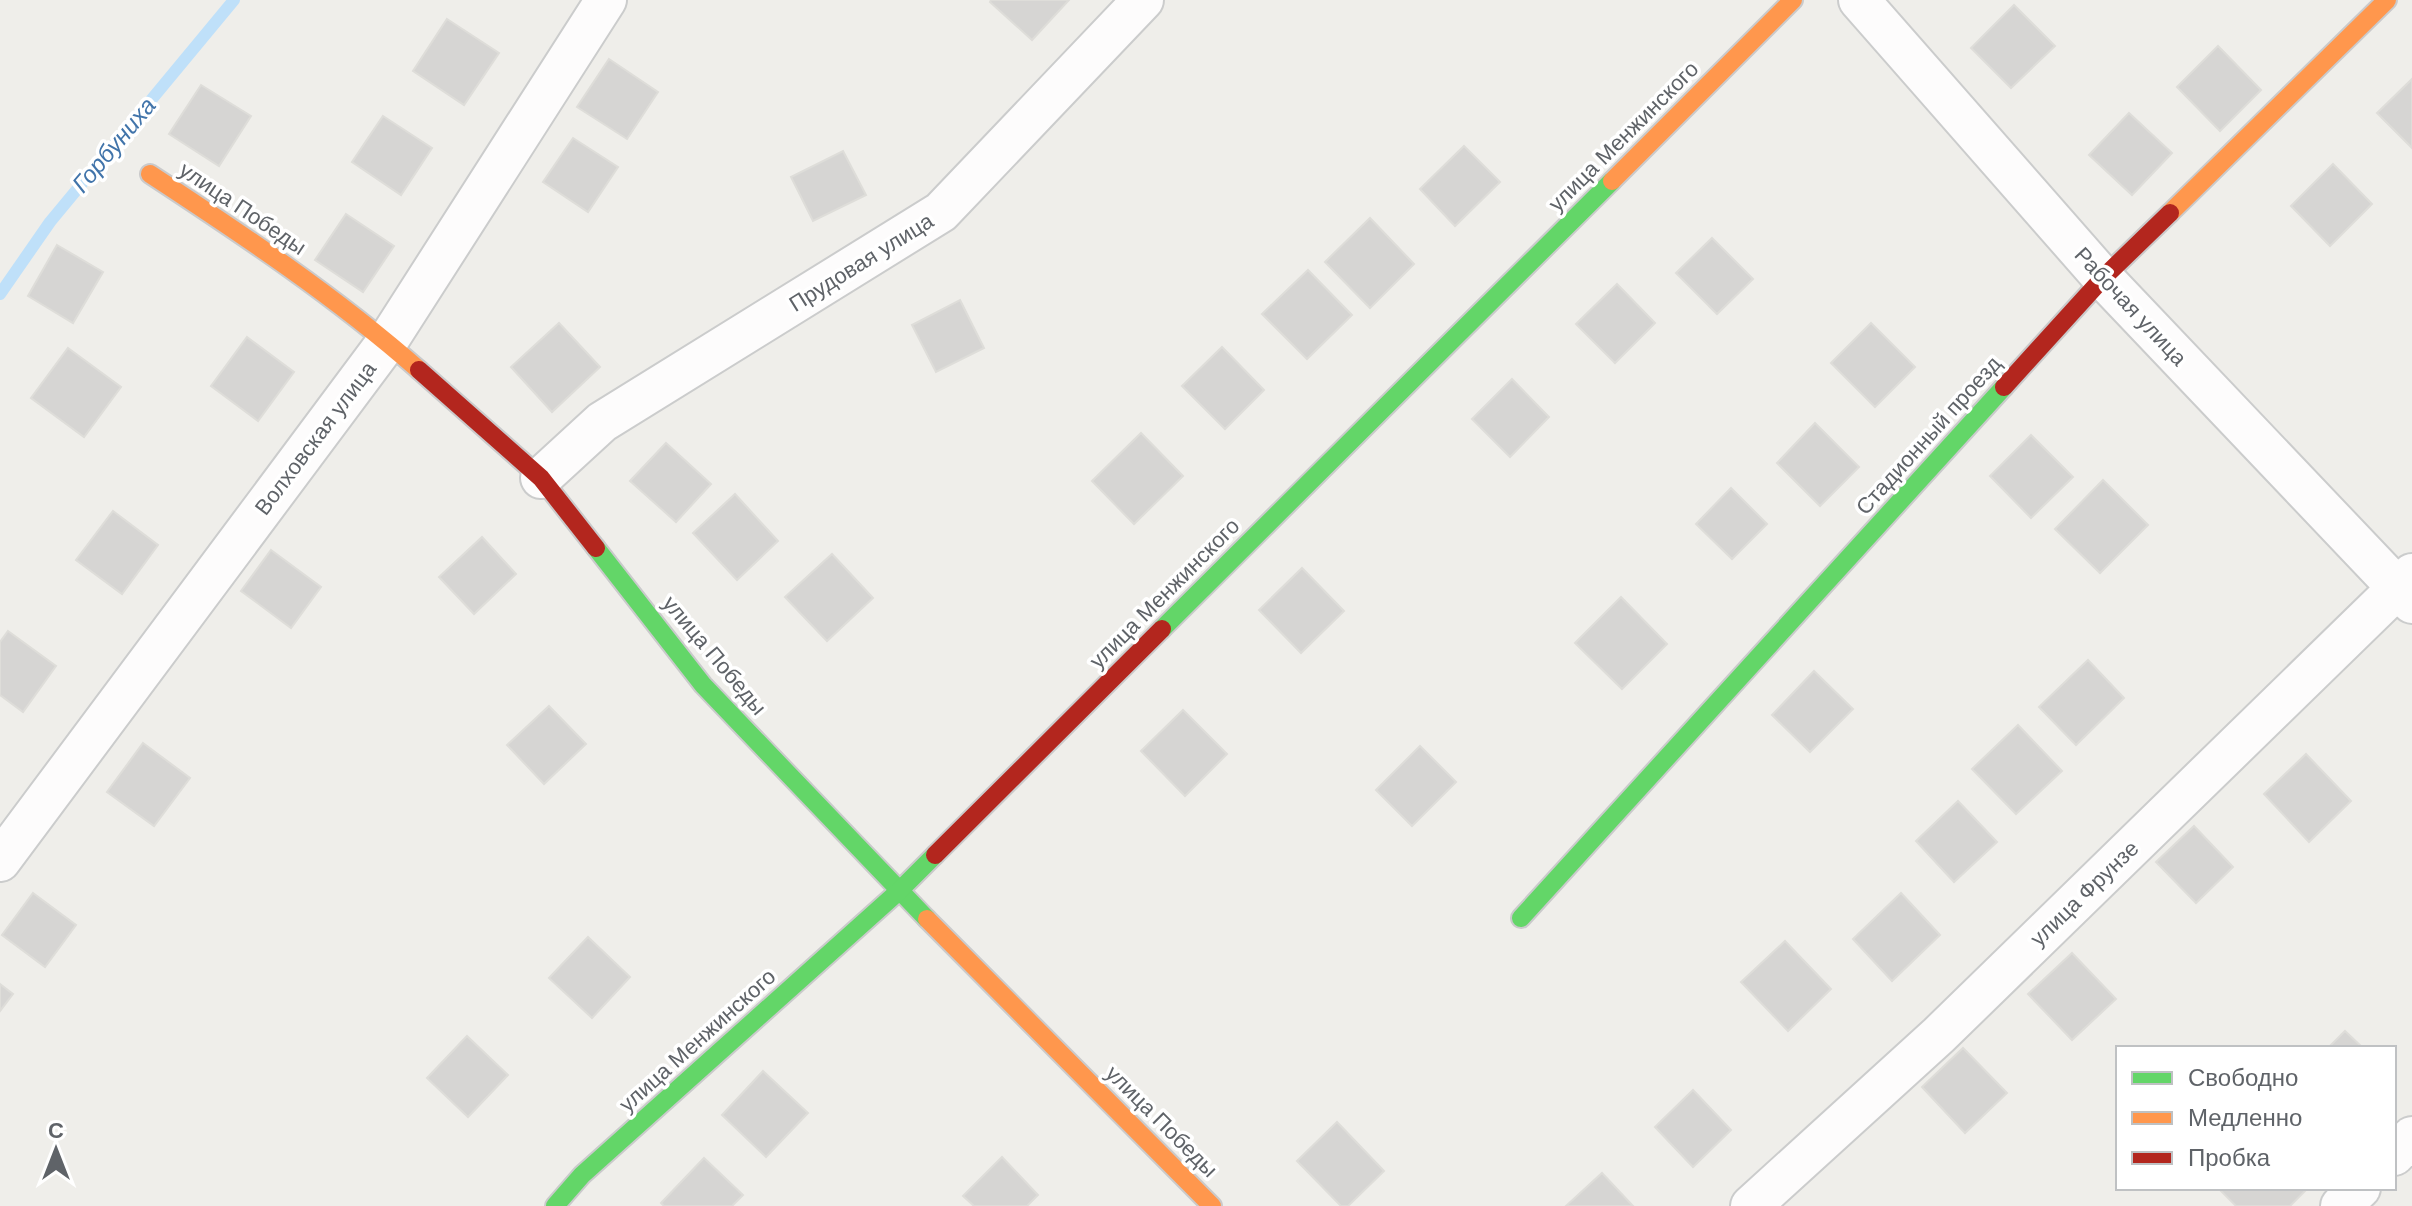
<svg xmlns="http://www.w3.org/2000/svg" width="2412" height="1206" viewBox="0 0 2412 1206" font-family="'DM Sans',sans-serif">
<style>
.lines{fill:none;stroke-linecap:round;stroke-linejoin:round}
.stream{stroke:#bfe0f9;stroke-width:12}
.building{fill:#d6d5d3;stroke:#deddd9;stroke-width:2}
.street-casing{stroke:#cbcccc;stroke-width:44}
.fast-casing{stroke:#cacacb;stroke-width:22}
.slow-casing{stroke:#cacacb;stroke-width:22}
.jam-casing{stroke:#cacacb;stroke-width:22}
.street{stroke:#fdfcfc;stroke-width:40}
.fast{stroke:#63d668;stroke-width:18}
.slow{stroke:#ff974d;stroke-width:18}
.jam{stroke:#b3261e;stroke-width:18}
.labels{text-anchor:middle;stroke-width:7;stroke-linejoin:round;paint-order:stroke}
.street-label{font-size:22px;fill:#5f6368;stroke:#fff}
.water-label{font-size:24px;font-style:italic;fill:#4174aa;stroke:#fff}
</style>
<rect width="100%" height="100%" fill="#efeeea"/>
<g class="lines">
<!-- stream -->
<polyline class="stream" points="0,294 50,222 234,0"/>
</g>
<!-- building -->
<g class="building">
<polygon points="991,0 1069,0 1032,40 990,2"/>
<polygon points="2014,5 2055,46 2011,88 1971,48"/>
<polygon points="447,19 499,53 464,105 413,71"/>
<polygon points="2218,46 2261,90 2220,131 2177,87"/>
<polygon points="609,59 658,92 627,139 577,107"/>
<polygon points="2412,79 2412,148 2377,113"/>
<polygon points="201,85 251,116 219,166 169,134"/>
<polygon points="2129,113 2172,153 2132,195 2089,155"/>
<polygon points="383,116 432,148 401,195 352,162"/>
<polygon points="573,138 618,167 588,212 543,182"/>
<polygon points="1464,146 1500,182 1455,226 1420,189"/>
<polygon points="843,151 866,195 813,221 791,177"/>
<polygon points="2333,164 2372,204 2330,246 2291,206"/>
<polygon points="346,214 394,246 363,292 315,260"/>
<polygon points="1370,218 1414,264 1370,308 1325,262"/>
<polygon points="1712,238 1753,279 1717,314 1676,273"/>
<polygon points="57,245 103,272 73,323 28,296"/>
<polygon points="1308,270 1352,315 1307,359 1262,314"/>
<polygon points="1617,284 1655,323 1615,363 1576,324"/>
<polygon points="960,300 984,348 936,372 912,325"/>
<polygon points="559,323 600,367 552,412 511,367"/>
<polygon points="1871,323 1915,367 1875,407 1831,363"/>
<polygon points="247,337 294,372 258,421 211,386"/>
<polygon points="1222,347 1264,390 1225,429 1182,386"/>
<polygon points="68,348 121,387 84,437 31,398"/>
<polygon points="1512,379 1549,417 1510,457 1472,419"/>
<polygon points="1815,423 1859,467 1820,506 1777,463"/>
<polygon points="1141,433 1183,476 1134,524 1092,481"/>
<polygon points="2031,435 2073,477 2031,518 1990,476"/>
<polygon points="666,443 711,484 676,522 630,481"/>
<polygon points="2103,480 2148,525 2100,573 2055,529"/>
<polygon points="1731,488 1767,524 1732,559 1696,524"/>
<polygon points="735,494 778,541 737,580 693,533"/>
<polygon points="113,511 158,545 122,594 76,560"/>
<polygon points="482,537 516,574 474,614 439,577"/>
<polygon points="271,550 321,587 291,628 241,591"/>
<polygon points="832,554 873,598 827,641 785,597"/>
<polygon points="1302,568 1344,611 1301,653 1259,610"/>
<polygon points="1621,597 1667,644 1622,689 1575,643"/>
<polygon points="8,631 56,666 23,712 0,695 0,642"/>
<polygon points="2088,660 2124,698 2076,745 2039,707"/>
<polygon points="1814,671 1853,709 1810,752 1772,715"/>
<polygon points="549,706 586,744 544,784 507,745"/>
<polygon points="1183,710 1227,754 1185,796 1141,751"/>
<polygon points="2018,725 2062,771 2016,814 1972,769"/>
<polygon points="143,743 190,778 154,826 107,792"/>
<polygon points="1420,746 1456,782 1412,826 1376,790"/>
<polygon points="2306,754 2351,801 2309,842 2264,794"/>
<polygon points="1958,801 1997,842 1954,882 1916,841"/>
<polygon points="2194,826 2233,867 2196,903 2156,862"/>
<polygon points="33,893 76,925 45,967 2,935"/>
<polygon points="1901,893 1940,935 1892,981 1853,939"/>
<polygon points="588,937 630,977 592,1018 549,978"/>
<polygon points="1785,941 1831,989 1788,1031 1741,982"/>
<polygon points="2072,953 2116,999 2072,1040 2028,994"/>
<polygon points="0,984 13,994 0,1011"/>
<polygon points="2345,1031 2363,1048 2328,1048"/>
<polygon points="467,1036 508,1075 468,1117 427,1078"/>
<polygon points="1963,1048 2007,1093 1965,1133 1922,1087"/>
<polygon points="763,1071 808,1113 766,1157 722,1115"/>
<polygon points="1693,1090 1731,1130 1693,1167 1655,1127"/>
<polygon points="1337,1122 1384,1171 1348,1206 1341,1206 1297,1161"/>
<polygon points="1002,1157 1038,1195 1027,1206 974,1206 963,1196"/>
<polygon points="704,1158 743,1195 732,1206 664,1206 661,1203"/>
<polygon points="1602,1173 1633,1206 1566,1206"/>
<polygon points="2218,1188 2306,1188 2307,1189 2290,1206 2236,1206"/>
</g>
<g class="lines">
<!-- street casing -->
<g class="street-casing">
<g id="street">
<polyline points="1859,0 2103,278 2412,603"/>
<polyline points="541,478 602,422 941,212 1143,0"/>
<polyline points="0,861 387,342 606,0"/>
<polyline points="2394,1155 2412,1137"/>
<polyline points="1751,1206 1939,1035 2412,574"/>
<polyline points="2341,1206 2360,1188"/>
</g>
</g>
<!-- fast casing -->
<g class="fast-casing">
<g id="fast">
<polyline points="596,548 703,685 927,919"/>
<polyline points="1162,629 1612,181"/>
<polyline points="1521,918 2004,387"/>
<polyline points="555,1206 582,1175 899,891 935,855"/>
</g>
</g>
<!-- slow casing -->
<g class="slow-casing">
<g id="slow">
<path d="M150 174C243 235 335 296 419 370"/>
<polyline points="1612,181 1793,0"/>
<polyline points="2170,213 2387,0"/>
<polyline points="927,919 1212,1206"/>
</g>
</g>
<!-- jam casing -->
<g class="jam-casing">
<g id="jam">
<polyline points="419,370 541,478 596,548"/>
<polyline points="2004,387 2103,278 2170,213"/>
<polyline points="935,855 1162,629"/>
</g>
</g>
<!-- street -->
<use href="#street" class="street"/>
<!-- fast -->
<use href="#fast" class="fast"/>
<!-- slow -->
<use href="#slow" class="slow"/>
<!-- jam -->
<use href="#jam" class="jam"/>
</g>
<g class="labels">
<!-- street labels -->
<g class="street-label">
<text transform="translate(1623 136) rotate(-45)" y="8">улица Менжинского</text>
<text transform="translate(243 208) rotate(34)" y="8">улица Победы</text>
<text transform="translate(861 262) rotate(-32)" y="8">Прудовая улица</text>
<text transform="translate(2131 306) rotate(47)" y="8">Рабочая улица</text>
<text transform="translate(1928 435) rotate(-48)" y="8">Стадионный проезд</text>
<text transform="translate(315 438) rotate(-53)" y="8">Волховская улица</text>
<text transform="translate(1164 593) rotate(-45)" y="8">улица Менжинского</text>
<text transform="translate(715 655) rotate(50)" y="8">улица Победы</text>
<text transform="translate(2084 893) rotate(-44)" y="8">улица Фрунзе</text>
<text transform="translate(697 1040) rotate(-42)" y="8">улица Менжинского</text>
<text transform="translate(1162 1121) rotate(45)" y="8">улица Победы</text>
</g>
<!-- water labels -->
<g class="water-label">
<text transform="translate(114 145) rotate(-50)" y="8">Горбуниха</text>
</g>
</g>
<!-- legend -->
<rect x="2116" y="1046" width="280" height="144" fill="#ffffff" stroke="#bfc1c3" stroke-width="2"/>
<rect x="2132" y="1072" width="40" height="12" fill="#63d668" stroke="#bfc1c3" stroke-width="2"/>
<text x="2188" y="1086" font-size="24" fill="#5f6368">Свободно</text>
<rect x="2132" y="1112" width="40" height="12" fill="#ff974d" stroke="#bfc1c3" stroke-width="2"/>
<text x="2188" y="1126" font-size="24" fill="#5f6368">Медленно</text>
<rect x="2132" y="1152" width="40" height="12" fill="#b3261e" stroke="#bfc1c3" stroke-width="2"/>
<text x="2188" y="1166" font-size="24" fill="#5f6368">Пробка</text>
<!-- north arrow -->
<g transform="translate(56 1150)" stroke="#ffffff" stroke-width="6" paint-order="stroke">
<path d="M0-6L14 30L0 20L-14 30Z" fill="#5f6368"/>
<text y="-12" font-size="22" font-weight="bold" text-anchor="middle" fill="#5f6368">С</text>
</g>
</svg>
